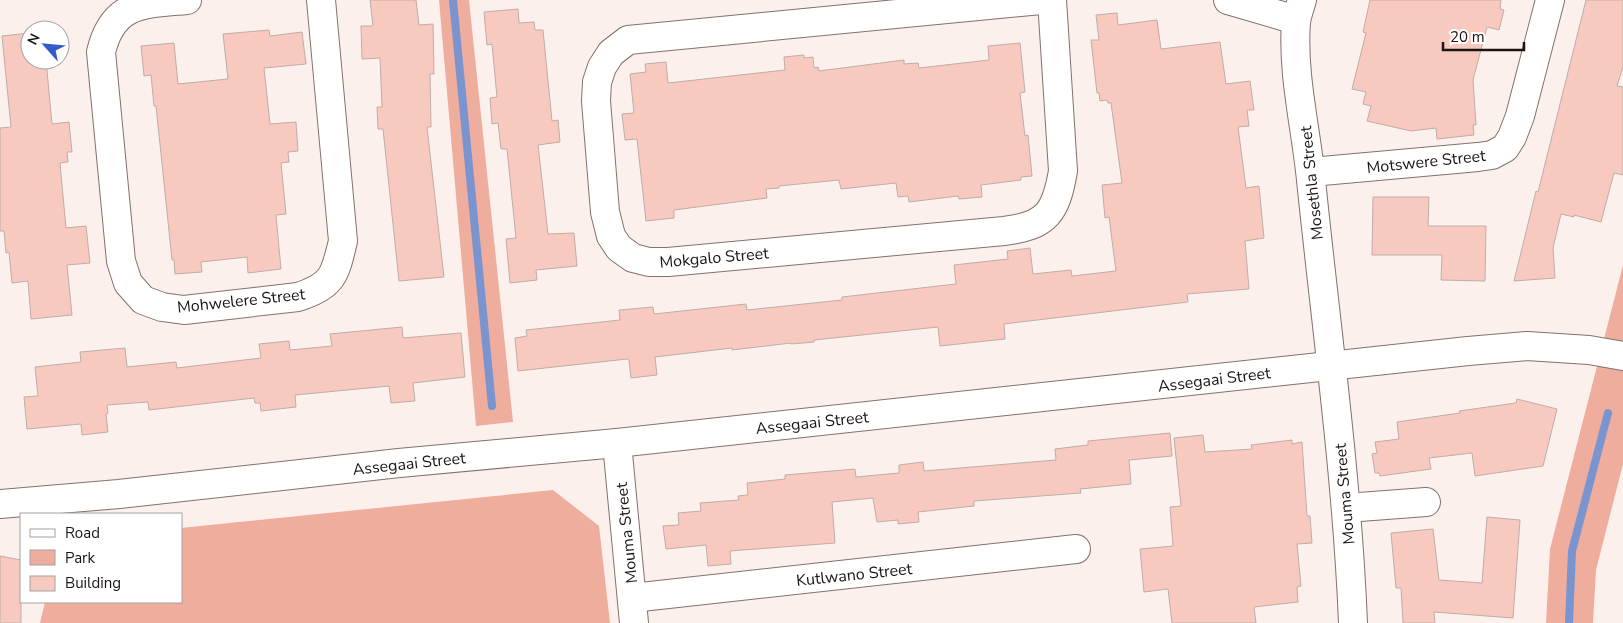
<svg xmlns="http://www.w3.org/2000/svg" width="1623" height="623" viewBox="0 0 1623 623" font-family="'Nunito Sans',sans-serif">
<style>
.green{fill:#eead9d}
.lines{fill:none;stroke-linecap:round;stroke-linejoin:round}
.stream{stroke:#7994cf;stroke-width:8}
.building{fill:#f8c9be;stroke:#c0ada8}
.minor-casing{stroke:#82716c;stroke-width:30}
.minor{stroke:#fff;stroke-width:28}
.labels{text-anchor:middle;stroke-width:4;stroke-linejoin:round;paint-order:stroke}
.street-label{font-size:16px;fill:#1b1413;stroke:#fff}
</style>
<rect width="100%" height="100%" fill="#fcf0ed"/>
<!-- green -->
<g class="green">
<polygon points="439,0 469,0 513,422 476,426"/>
<polygon points="1623,265 1623,464 1596,570 1593,623 1546,623 1550,549"/>
<polygon points="553,490 599,526 610,623 40,623 45,602 181,602 181,528"/>
</g>
<g class="lines">
<!-- stream -->
<g class="stream">
<polyline points="453,0 492,406"/>
<polyline points="1569,623 1572,551 1608,413"/>
</g>
</g>
<!-- building -->
<g class="building">
<polygon points="370,0 416,0 419,25 433,24 434,74 430,74 431,127 427,127 444,277 399,281 383,129 378,129 377,107 382,107 380,58 362,59 361,26 373,26"/>
<polygon points="1370,0 1501,0 1500,9 1504,10 1499,30 1487,27 1473,80 1476,125 1473,125 1474,135 1437,139 1436,128 1411,131 1367,121 1371,106 1363,104 1366,92 1352,89 1366,33 1363,32"/>
<polygon points="1586,0 1623,0 1623,67 1617,86 1623,87 1623,175 1614,173 1601,222 1574,215 1574,217 1561,214 1553,248 1555,278 1514,281 1536,191 1538,192"/>
<polygon points="518,9 519,23 534,22 535,30 543,30 552,121 558,120 560,142 538,145 548,234 574,233 577,266 536,270 537,280 510,283 506,239 516,238 507,149 501,149 498,123 492,124 490,98 497,97 492,44 487,45 484,12"/>
<polygon points="1117,13 1118,25 1157,20 1161,49 1220,42 1226,84 1250,81 1254,110 1247,110 1249,126 1238,127 1246,188 1259,186 1264,238 1245,241 1249,289 1187,294 1188,302 1004,324 1005,339 940,346 938,327 814,340 814,342 791,344 791,343 732,350 732,348 655,357 657,375 631,378 629,360 627,359 518,371 515,338 527,336 526,330 620,320 619,310 653,307 654,314 746,304 747,310 842,300 842,297 956,284 954,265 1008,259 1007,251 1030,248 1033,274 1071,270 1072,276 1116,271 1109,217 1105,218 1102,185 1122,183 1111,103 1108,103 1107,100 1100,101 1099,93 1097,93 1091,40 1099,40 1096,15"/>
<polygon points="269,30 270,36 302,32 306,64 264,68 270,124 296,122 298,151 288,152 289,162 281,163 286,214 276,215 281,269 248,273 247,257 201,262 202,272 175,274 174,260 172,260 156,106 154,106 151,75 144,76 141,46 174,43 178,84 228,79 223,34"/>
<polygon points="30,33 30,60 46,60 52,124 69,122 72,152 67,152 68,162 60,163 66,228 86,226 90,263 67,265 72,315 31,319 28,281 12,283 9,252 6,253 4,231 0,231 0,128 11,127 2,36"/>
<polygon points="1020,43 1025,92 1020,93 1025,136 1028,135 1032,176 1021,177 1021,180 981,185 982,197 959,199 958,196 909,202 908,196 898,197 896,183 841,189 839,180 779,186 779,188 766,189 767,198 674,210 674,218 646,221 637,139 625,140 622,114 634,113 630,74 646,72 645,64 666,62 668,83 785,70 784,57 804,55 804,58 813,57 814,68 818,67 819,71 904,60 904,64 918,63 919,68 989,60 988,46"/>
<polygon points="1373,197 1429,197 1428,226 1486,226 1485,281 1441,280 1442,255 1372,255"/>
<polygon points="402,327 403,338 461,333 465,377 413,383 415,401 391,403 389,386 295,395 296,407 261,411 260,403 255,403 254,398 149,410 148,402 107,405 108,413 106,414 108,432 82,435 81,424 27,429 24,397 38,396 35,367 81,362 80,352 125,348 127,367 176,362 177,368 261,358 259,344 289,341 290,350 332,346 330,334"/>
<polygon points="1517,399 1557,409 1543,466 1475,476 1472,453 1429,458 1431,469 1380,476 1379,473 1375,473 1372,454 1377,453 1375,442 1399,439 1397,422 1460,413 1459,411 1516,403"/>
<polygon points="1170,433 1172,456 1129,460 1131,484 1080,489 1081,493 974,501 974,506 918,512 919,522 898,524 898,520 877,522 873,498 832,502 835,543 730,551 731,564 708,566 706,545 666,549 663,526 679,525 678,513 701,511 700,503 739,500 738,496 748,495 747,483 785,479 785,475 855,469 856,477 899,473 899,465 923,462 924,471 1056,460 1055,449 1088,445 1088,441"/>
<polygon points="1203,435 1205,452 1252,449 1251,445 1292,440 1292,444 1302,442 1307,516 1310,516 1312,543 1297,544 1301,586 1297,587 1298,602 1254,607 1256,623 1172,623 1168,589 1144,592 1140,549 1173,546 1170,507 1181,506 1174,438"/>
<polygon points="1487,517 1520,520 1513,618 1434,612 1435,623 1403,623 1401,588 1396,588 1391,533 1433,529 1439,580 1482,583"/>
<polygon points="0,556 21,560 21,623 0,623"/>
</g>
<g class="lines">
<!-- minor casing -->
<g class="minor-casing">
<g id="minor">
<path d="M187 0C143 4 113 2 101 52L121 261 128 283 143 300 162 307 184 310 298 297C333 286 335 275 343 241L321 0"/>
<path d="M1041 0 628 40 611 53 602 67 597 82 596 101 605 212 611 236 619 248 633 258 649 262H668L1004 231C1047 226 1056 212 1063 171L1052 0"/>
<polyline points="1228,0 1296,20"/>
<path d="M1302 0C1300 7 1297 15 1296 22 1292 74 1306 128 1311 180 1326 327 1347 475 1353 623"/>
<polyline points="1311,172 1478,157 1492,155 1505,148 1512,137 1520,116 1550,0"/>
<polyline points="617,443 634,623"/>
<polyline points="0,504 119,494 399,463 617,443 1468,351 1527,346 1589,350 1623,356"/>
<polyline points="1346,508 1426,502"/>
<polyline points="632,598 1076,549"/>
</g>
</g>
<!-- minor -->
<use href="#minor" class="minor"/>
</g>
<g class="labels">
<!-- street labels -->
<g class="street-label">
<text transform="translate(1426 161) rotate(-6)" y="6">Motswere Street</text>
<text transform="translate(1311 183) rotate(-96)" y="6">Mosethla Street</text>
<text transform="translate(714 257) rotate(-5)" y="6">Mokgalo Street</text>
<text transform="translate(241 300) rotate(-6)" y="6">Mohwelere Street</text>
<text transform="translate(1214 379) rotate(-7)" y="6">Assegaai Street</text>
<text transform="translate(812 422) rotate(-6)" y="6">Assegaai Street</text>
<text transform="translate(409 463) rotate(-6)" y="6">Assegaai Street</text>
<text transform="translate(1344 494) rotate(-95)" y="6">Mouma Street</text>
<text transform="translate(626 533) rotate(-96)" y="6">Mouma Street</text>
<text transform="translate(854 574) rotate(-6)" y="6">Kutlwano Street</text>
</g>
</g>
<!-- legend -->
<rect x="20" y="513" width="162" height="90" fill="#ffffff" stroke="#a4a1a1"/>
<rect x="30" y="529" width="25" height="8" fill="#ffffff" stroke="#a4a1a1"/>
<text x="65" y="538" font-size="15" fill="#1b1413">Road</text>
<rect x="30" y="550" width="25" height="15" fill="#eead9d" stroke="#a4a1a1"/>
<text x="65" y="563" font-size="15" fill="#1b1413">Park</text>
<rect x="30" y="576" width="25" height="15" fill="#f8c9be" stroke="#a4a1a1"/>
<text x="65" y="588" font-size="15" fill="#1b1413">Building</text>
<!-- north arrow -->
<g transform="translate(45 45) rotate(297)"><circle r="24" fill="#ffffff" stroke="#a4a1a1"/>
<path d="M0-4L9 19L0 12L-9 19Z" fill="#335bcb"/>
<text y="-8" font-size="14" font-weight="bold" text-anchor="middle" fill="#1b1413">N</text>
</g>
<!-- scale -->
<path d="M1443 42v8h81v-8" fill="none" stroke="#1b1413" stroke-width="2.5"/>
<text x="1450" y="42" font-size="15" fill="#1b1413" stroke="#ffffff" stroke-width="4" paint-order="stroke">20 m</text>
</svg>
